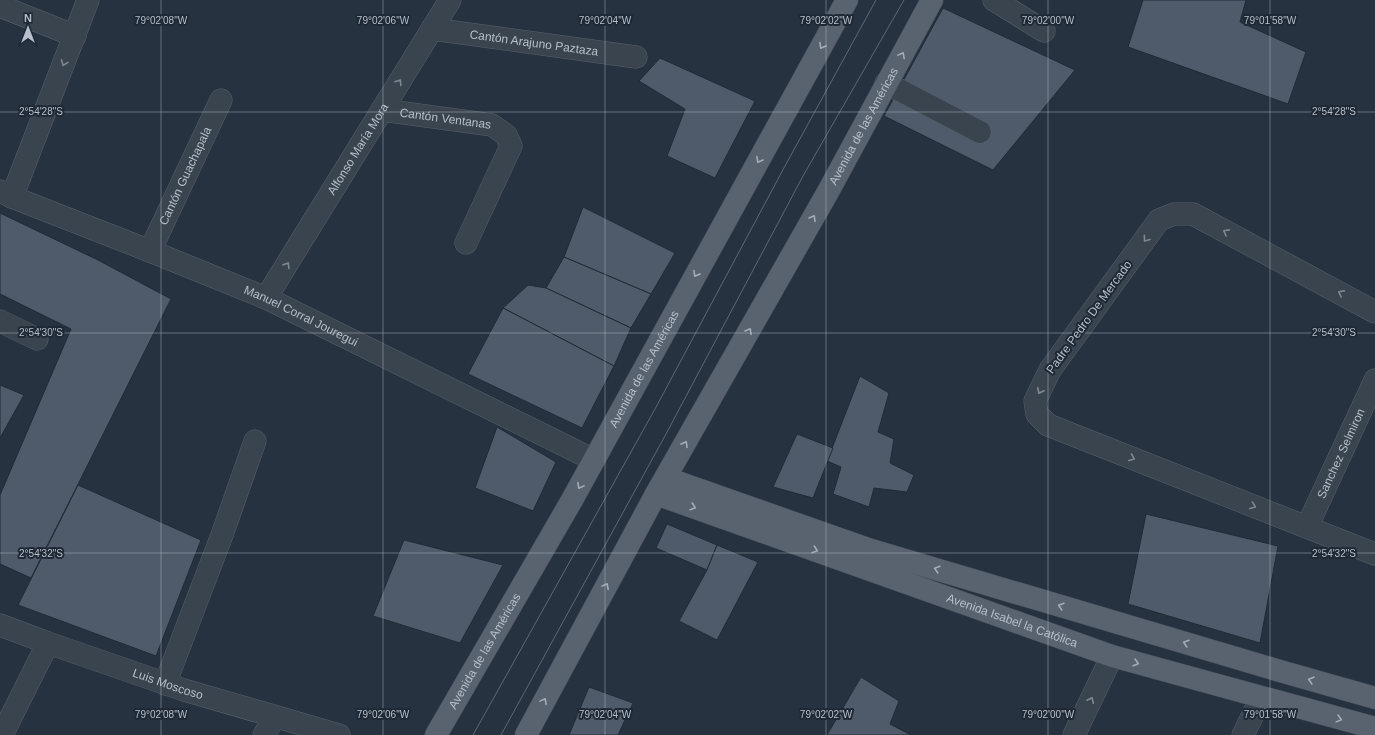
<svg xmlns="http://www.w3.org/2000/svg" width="1375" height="735" viewBox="0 0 1375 735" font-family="Helvetica,sans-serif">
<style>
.building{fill:#4f5b6a;stroke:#202b37}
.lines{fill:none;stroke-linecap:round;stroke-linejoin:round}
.minor-casing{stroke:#57626d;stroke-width:23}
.major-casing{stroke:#434d58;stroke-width:23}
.minor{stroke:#3a444f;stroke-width:22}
.major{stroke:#58636f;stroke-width:22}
.tram{stroke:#5c6876;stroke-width:1}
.oneway{stroke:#a3adb8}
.oneway2{stroke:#7e8893}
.ticks{fill:none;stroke:#b6bfca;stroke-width:1;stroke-opacity:0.45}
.labels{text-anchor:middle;stroke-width:4;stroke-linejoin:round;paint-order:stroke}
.street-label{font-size:12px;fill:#b6bfca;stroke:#1e2935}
.ticks-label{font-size:10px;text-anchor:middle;fill:#b6bfca;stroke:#1e2935;stroke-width:4;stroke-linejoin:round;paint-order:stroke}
</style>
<rect width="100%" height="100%" fill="#26323f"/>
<!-- building -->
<g class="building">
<polygon points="1143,0 1246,0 1240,22 1306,52 1288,104 1128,47"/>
<polygon points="943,8 1075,70 993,170 884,116"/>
<polygon points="660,58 755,101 715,178 667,156 685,109 639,81"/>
<polygon points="583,207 675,253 651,294 564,257"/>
<polygon points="0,213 98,260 171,299 31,578 0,564 0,495 71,329 0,294"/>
<polygon points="564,257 651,294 631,328 546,288"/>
<polygon points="528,285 546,288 631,328 614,366 503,308"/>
<polygon points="503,308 614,366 582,428 468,374"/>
<polygon points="860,376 889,393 878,432 894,439 890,463 914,475 907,492 874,488 869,507 833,494 841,467 827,461"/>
<polygon points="0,385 24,395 0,438"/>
<polygon points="497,427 556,462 533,511 475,488"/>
<polygon points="797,434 833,448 813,498 773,487"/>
<polygon points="78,485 201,540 156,656 18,605"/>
<polygon points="1146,514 1278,546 1260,643 1128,604"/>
<polygon points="667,524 717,545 707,570 656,548"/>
<polygon points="404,540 503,565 460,643 373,616"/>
<polygon points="717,545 758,562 717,640 679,621 707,570"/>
<polygon points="861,677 899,701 890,724 911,735 827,735"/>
<polygon points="589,687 633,703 618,735 569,735"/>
</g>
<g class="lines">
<!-- minor casing -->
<g class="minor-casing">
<g id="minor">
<polyline points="994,0 1044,31"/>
<polyline points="0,6 75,36"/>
<path id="s1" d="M432 29 636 57"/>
<polyline points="886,83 980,132"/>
<path id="s2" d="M382 110 492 125 506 135 511 146 466 243"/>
<path id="s3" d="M0 191 12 197 150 251 266 298 594 460"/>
<polyline points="12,197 88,0"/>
<path id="s4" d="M150 251 221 100"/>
<path id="s5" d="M266 298 450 0"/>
<polyline points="1375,312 1193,214 1174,214 1159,220 1050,370 1035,401 1037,414 1048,425 1375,554"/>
<polyline points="0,321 37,339"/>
<path id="s6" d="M1307 527 1375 380"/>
<path id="s7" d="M0 625 48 643 184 690 339 735"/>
<polyline points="165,684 222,535 255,441"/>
<polyline points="2,735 48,643"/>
<polyline points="264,735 275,717"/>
<polyline points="1074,735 1112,656"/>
<polyline points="1243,735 1261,698"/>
</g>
</g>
<!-- major casing -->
<g class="major-casing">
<g id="major">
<polyline points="666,478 868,549 1280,671 1375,698"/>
<path id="s8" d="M656 494 1112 656 1375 728"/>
<path id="s9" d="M436 735 572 500 847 0"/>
<path id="s10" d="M526 735 656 494 829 190 932 0"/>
</g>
</g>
<!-- minor -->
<use href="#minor" class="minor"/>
<!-- major -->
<use href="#major" class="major"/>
<!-- tram -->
<g class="tram">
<polyline points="473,735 655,409 785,166 876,0"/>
<polyline points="501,735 666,434 803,176 904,0"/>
</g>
</g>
<!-- one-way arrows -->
<defs><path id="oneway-chevron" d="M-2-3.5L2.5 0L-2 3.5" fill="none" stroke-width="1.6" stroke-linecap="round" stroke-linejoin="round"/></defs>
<g class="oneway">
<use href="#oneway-chevron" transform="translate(822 46) rotate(119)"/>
<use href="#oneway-chevron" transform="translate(902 55) rotate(-62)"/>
<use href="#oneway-chevron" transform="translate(759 160) rotate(119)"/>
<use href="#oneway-chevron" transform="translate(813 218) rotate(-60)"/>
<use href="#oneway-chevron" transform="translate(696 274) rotate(119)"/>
<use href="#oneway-chevron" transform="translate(749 331) rotate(-60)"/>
<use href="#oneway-chevron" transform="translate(685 444) rotate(-60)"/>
<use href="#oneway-chevron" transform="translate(580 486) rotate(118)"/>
<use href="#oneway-chevron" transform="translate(693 507) rotate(19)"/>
<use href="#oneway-chevron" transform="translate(815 550) rotate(19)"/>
<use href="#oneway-chevron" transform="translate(937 569) rotate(-163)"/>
<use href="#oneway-chevron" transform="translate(606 586) rotate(-62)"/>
<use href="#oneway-chevron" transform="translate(1061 606) rotate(-163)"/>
<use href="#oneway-chevron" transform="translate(1186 643) rotate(-163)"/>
<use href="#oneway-chevron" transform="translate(1136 663) rotate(16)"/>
<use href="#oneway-chevron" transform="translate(1311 680) rotate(-164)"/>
<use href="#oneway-chevron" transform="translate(544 701) rotate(-62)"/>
<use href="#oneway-chevron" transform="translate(1339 719) rotate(15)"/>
</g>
<g class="oneway2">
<use href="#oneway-chevron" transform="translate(64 63) rotate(111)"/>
<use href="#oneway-chevron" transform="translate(399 82) rotate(-58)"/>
<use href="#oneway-chevron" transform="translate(1226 232) rotate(-152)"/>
<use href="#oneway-chevron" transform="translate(1146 239) rotate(126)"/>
<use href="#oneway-chevron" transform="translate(287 265) rotate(-58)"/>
<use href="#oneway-chevron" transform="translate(1341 293) rotate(-152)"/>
<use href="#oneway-chevron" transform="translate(1040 391) rotate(116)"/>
<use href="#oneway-chevron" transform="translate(1132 458) rotate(22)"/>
<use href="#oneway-chevron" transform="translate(1253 506) rotate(22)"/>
<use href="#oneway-chevron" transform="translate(1091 700) rotate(-65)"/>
</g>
<!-- ticks -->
<path class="ticks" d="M161 0V735M383 0V735M605 0V735M826 0V735M1048 0V735M1270 0V735M0 112H1375M0 333H1375M0 553H1375"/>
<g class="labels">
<!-- street labels -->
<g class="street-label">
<text dy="4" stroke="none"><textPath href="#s1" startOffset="103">Cantón Arajuno Paztaza</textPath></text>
<text dy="4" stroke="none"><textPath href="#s2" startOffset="64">Cantón Ventanas</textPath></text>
<text dy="4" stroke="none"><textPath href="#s10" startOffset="696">Avenida de las Américas</textPath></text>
<text dy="4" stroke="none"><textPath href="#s5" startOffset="175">Alfonso María Mora</textPath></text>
<text dy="4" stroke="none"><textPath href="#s4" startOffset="83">Cantón Guachapala</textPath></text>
<text dy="4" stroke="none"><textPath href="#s3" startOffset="326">Manuel Corral Jouregui</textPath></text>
<text transform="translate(1089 317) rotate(-54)" y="4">Padre Pedro De Mercado</text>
<text dy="4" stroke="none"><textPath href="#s9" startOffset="421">Avenida de las Américas</textPath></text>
<text dy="4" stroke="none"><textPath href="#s6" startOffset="81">Sanchez Selmiron</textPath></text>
<text dy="4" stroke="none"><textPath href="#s8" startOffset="378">Avenida Isabel la Católica</textPath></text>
<text dy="4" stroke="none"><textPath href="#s9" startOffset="97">Avenida de las Américas</textPath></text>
<text dy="4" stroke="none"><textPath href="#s7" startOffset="178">Luis Moscoso</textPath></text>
</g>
</g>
<g class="ticks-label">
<text x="161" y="24">79°02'08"W</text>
<text x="383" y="24">79°02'06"W</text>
<text x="605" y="24">79°02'04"W</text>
<text x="826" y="24">79°02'02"W</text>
<text x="1048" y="24">79°02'00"W</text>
<text x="1270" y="24">79°01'58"W</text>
<text x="41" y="115">2°54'28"S</text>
<text x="1334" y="115">2°54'28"S</text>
<text x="41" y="336">2°54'30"S</text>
<text x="1334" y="336">2°54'30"S</text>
<text x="41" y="557">2°54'32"S</text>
<text x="1334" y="557">2°54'32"S</text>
<text x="161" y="718">79°02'08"W</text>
<text x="383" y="718">79°02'06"W</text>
<text x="605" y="718">79°02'04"W</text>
<text x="826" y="718">79°02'02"W</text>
<text x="1048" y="718">79°02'00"W</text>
<text x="1270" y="718">79°01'58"W</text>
</g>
<!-- north arrow -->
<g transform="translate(28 28)" stroke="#1e2935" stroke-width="3" paint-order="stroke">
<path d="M0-3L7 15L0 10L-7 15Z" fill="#b6bfca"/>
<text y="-6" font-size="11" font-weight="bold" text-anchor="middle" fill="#b6bfca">N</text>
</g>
</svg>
